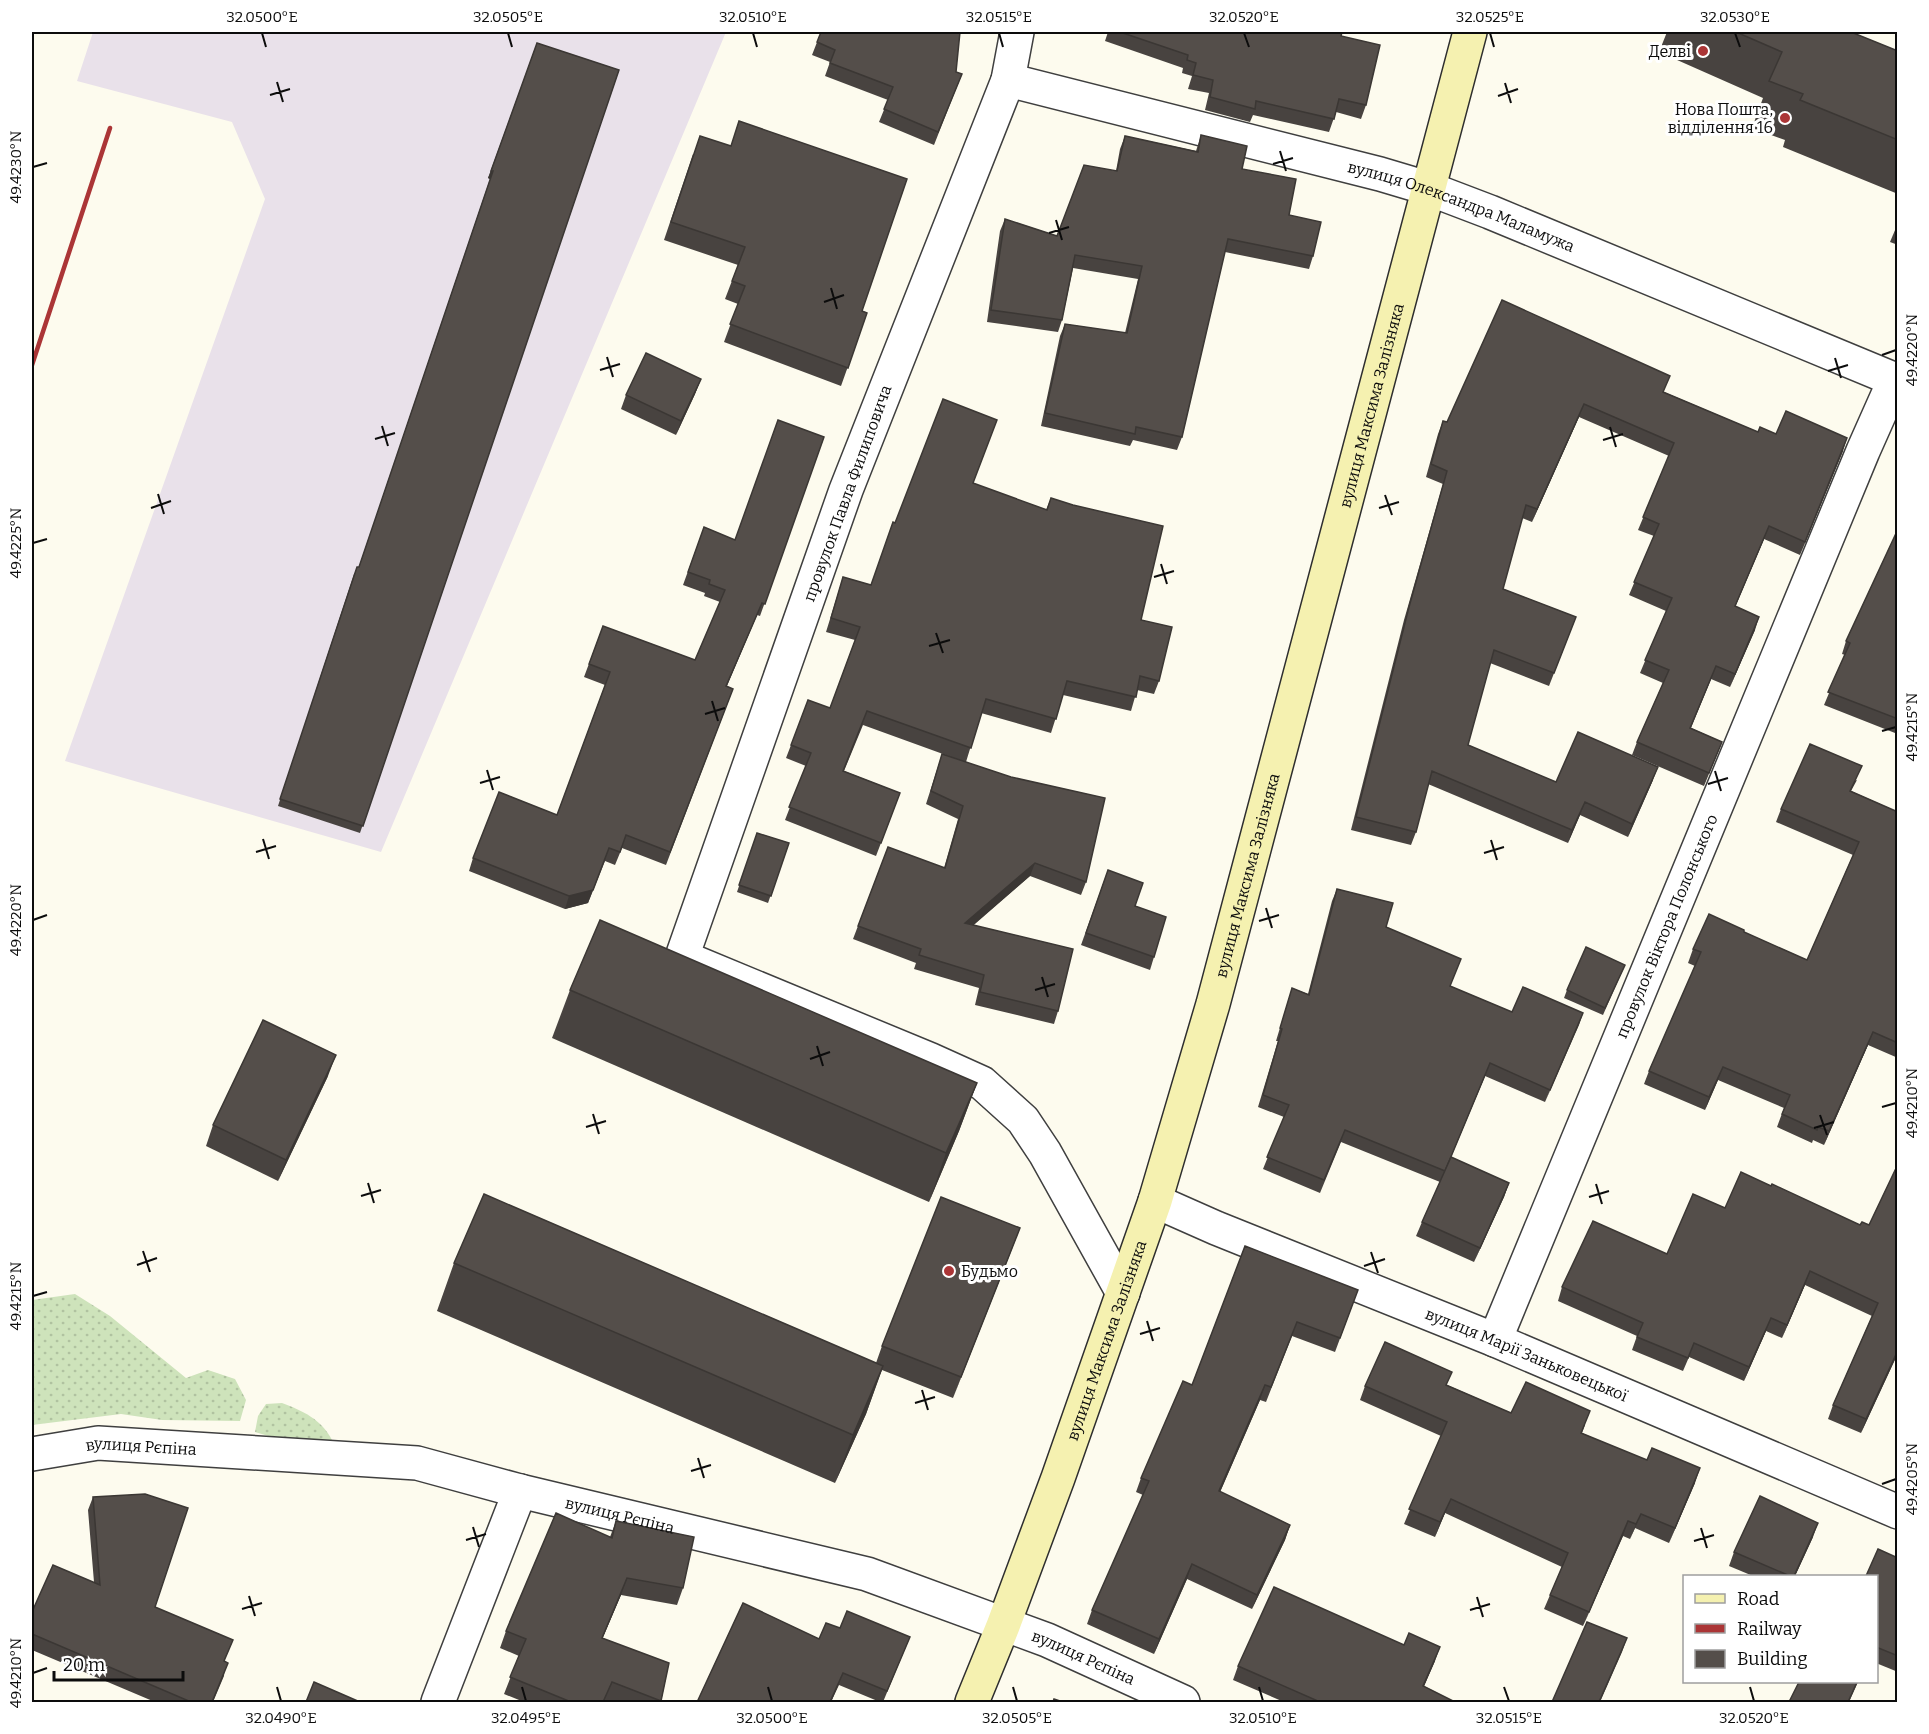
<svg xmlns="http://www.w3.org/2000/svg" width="1929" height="1734" viewBox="0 0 1929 1734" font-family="Bitter,serif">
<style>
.industrial{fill:#e9e1ea}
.grass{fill:url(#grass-dots)}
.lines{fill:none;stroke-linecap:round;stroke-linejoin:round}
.minor-casing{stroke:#3f3f3f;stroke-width:36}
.secondary-casing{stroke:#2e2e2e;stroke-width:36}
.minor{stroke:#fff;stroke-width:33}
.secondary{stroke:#f5f1b0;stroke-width:33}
.rail{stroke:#ab3536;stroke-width:4.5}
.wall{fill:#484340}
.shaded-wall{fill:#3b3734}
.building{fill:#544e4a;stroke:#3b3734;stroke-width:1.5}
.ticks{fill:none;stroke:#0c0c0c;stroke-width:2}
.poi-dot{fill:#ab3536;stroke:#fff;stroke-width:2}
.labels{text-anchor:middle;stroke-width:6;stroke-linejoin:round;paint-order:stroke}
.poi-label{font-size:16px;fill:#0c0c0c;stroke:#fff;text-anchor:end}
.street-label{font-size:16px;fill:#0c0c0c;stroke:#fff}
.neatline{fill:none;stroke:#0c0c0c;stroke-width:2}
.ticks-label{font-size:15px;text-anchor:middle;fill:#0c0c0c}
</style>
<defs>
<pattern id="grass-dots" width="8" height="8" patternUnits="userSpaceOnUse" patternTransform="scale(1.5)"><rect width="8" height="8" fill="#cee3bb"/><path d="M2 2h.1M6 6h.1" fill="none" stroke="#b0c2a0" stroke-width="1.8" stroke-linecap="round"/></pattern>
</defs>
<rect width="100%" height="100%" fill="#fdfbee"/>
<!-- industrial -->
<polygon class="industrial" points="93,32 726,32 381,852 65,761 265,199 232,122 77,81"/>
<!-- grass -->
<g class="grass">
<polygon points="75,1294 110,1316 186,1378 208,1370 235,1379 246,1400 240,1421 162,1420 121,1414 32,1425 32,1300"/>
<path d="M282 1403C303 1411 321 1419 332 1440 305 1446 280 1440 255 1432L258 1416 266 1404Z"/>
</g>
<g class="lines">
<!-- minor casing -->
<g class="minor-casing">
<g id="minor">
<polyline points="1017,32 1008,80 846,490 682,957 931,1060 982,1083 1023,1120 1045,1153 1123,1293"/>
<path id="s1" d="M1008 80 1380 174 1427 188 1490 212 1898 381"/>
<path id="s2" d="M1155 1201 1216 1228 1495 1340 1898 1512"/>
<path id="s3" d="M1495 1340 1863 451 1895 379"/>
<path id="s4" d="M32 1454 98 1443 417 1463 520 1491 867 1574 1047 1640 1183 1702"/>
<polyline points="438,1702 520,1491"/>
</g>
</g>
<!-- secondary casing -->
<g class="secondary-casing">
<g id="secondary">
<path id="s5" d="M972 1702 1003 1626 1058 1478 1155 1201 1213 1004 1470 32"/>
</g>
</g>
<!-- minor -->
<use href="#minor" class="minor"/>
<!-- secondary -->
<use href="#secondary" class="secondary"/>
<!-- rail -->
<polyline class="rail" points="32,365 110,128"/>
</g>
<!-- wall -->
<g class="wall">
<polygon points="821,32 962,74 934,145 879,122 888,100 825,76 830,62 812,55"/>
<polygon points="1108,32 1342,32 1341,36 1366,105 1361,119 1336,112 1329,132 1253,115 1250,122 1205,110 1209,93 1188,89 1192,76 1182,73 1183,68 1105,41"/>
<polygon points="1667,32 1851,32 1898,51 1898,194 1783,147 1785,140 1752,128 1763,98 1659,52"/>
<polygon points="537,43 619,70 360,833 278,806 354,574 359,567 490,179 488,178"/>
<polygon points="1201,135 1242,169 1289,215 1313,256 1309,269 1225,252 1182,437 1177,450 1133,440 1130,446 1041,426 1060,336 1065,324 1125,333 1138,279 1073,268 1062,320 1058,332 987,322 1000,231 1005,219 1057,236 1116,171 1120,149 1125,136 1196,151"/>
<polygon points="693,154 862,311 867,313 841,386 724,342 738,304 725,299 738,265 664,240"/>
<polygon points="1898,223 1898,245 1890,242"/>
<polygon points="701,379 695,394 676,435 621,409 626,395"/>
<polygon points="1664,392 1758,432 1776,434 1843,451 1800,555 1764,539 1735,607 1755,630 1730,687 1711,679 1691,728 1722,742 1704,786 1632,755 1637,742 1663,683 1640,673 1666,611 1629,595 1654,536 1638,530 1669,456 1579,417 1532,522 1522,518 1503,589 1576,617 1549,686 1490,663 1468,745 1556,782 1653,780 1628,837 1580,815 1568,843 1428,784 1416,832 1411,845 1351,830 1404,620 1443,484 1426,477 1438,434 1443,421 1447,422"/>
<polygon points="824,437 760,616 757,615 727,686 733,689 666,865 622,848 615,865 605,861 588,903 565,909 469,871 473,858 557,815 605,685 584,677 603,626 695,660 720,602 704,596 705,593 683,585 704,527 735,540"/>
<polygon points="973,484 1046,510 1051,498 1141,620 1159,681 1154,694 1137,690 1131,711 1063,695 1051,733 981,713 966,762 1086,882 1081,895 1030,876 973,925 1058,1011 1054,1024 975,1005 979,988 914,969 916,963 853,939 888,847 944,868 958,819 926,804 942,754 954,758 863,725 844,771 900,793 876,856 785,820 806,766 786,758 791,745 830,708 855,640 826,632 843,577 871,585 895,523"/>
<polygon points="1898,529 1898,728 1895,733 1824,705 1845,655 1842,654 1846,641"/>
<polygon points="1857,780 1851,791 1898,812 1898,1058 1868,1045 1824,1145 1813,1140 1812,1143 1777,1127 1784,1108 1718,1080 1705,1110 1644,1084 1649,1071 1695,966 1688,963 1693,949 1744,932 1807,960 1853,855 1776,822 1781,809"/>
<polygon points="757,833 789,843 768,903 737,892"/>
<polygon points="1108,870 1135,906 1154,957 1150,970 1081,945"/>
<polygon points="1337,889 1386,927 1450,986 1512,1012 1583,1013 1545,1102 1485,1076 1451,1157 1509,1183 1504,1197 1474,1262 1416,1236 1422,1222 1440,1182 1341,1142 1320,1193 1263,1169 1284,1117 1258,1107 1278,1041 1276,1041 1292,988 1308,994 1332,901"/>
<polygon points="1625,965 1603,1015 1564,998 1567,990"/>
<polygon points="570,990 977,1083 959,1131 929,1202 552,1038"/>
<polygon points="328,1076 278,1181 206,1146 213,1125"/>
<polygon points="1898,1164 1898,1353 1861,1433 1828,1419 1833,1405 1872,1316 1805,1285 1782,1338 1766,1331 1744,1381 1689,1357 1683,1371 1632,1350 1637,1336 1558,1301 1562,1287 1667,1254 1725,1208 1860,1225 1869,1225"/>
<polygon points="1020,1228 953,1398 882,1370 866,1414 835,1483 437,1311 454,1263 876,1363 882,1346"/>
<polygon points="1245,1246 1358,1290 1335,1352 1292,1336 1266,1402 1260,1400 1220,1492 1290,1525 1285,1540 1252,1609 1187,1579 1154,1654 1087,1624 1092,1610 1143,1495 1136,1492 1141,1478 1192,1385"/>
<polygon points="1447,1385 1511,1413 1585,1425 1582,1433 1695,1483 1669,1543 1635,1528 1630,1539 1623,1536 1583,1626 1544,1609 1562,1567 1445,1513 1435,1537 1404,1524 1441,1436 1360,1400 1365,1386"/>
<polygon points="93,1497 155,1607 225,1661 224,1676 213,1702 155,1702 32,1650 32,1612 94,1582 88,1510"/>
<polygon points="616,1521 683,1588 677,1605 621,1595 602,1639 669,1663 661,1702 613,1702 606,1700 604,1702 524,1702 504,1694 519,1656 500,1648 506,1631 610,1537"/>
<polygon points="1813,1537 1795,1576 1753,1576 1729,1566 1734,1552"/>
<polygon points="1898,1558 1898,1672 1876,1663 1876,1576"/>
<polygon points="743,1603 819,1639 840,1628 910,1637 883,1702 880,1702 839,1685 831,1702 697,1702"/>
<polygon points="1435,1661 1424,1686 1455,1702 1284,1702 1233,1680 1238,1666"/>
</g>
<!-- shaded-wall -->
<g class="shaded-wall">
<polygon points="491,171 493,171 490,179 488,178"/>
<polygon points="701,379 695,394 676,435 681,421"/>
<polygon points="1584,404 1579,417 1532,522 1537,509"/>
<polygon points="1847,438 1843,451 1800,555 1805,542"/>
<polygon points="1769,526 1764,539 1730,619 1735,606"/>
<polygon points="762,603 757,615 721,699 726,686"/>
<polygon points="1759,617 1755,630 1730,687 1735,674"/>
<polygon points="1716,666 1711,679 1685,741 1690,728"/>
<polygon points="1658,767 1653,780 1628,837 1632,824"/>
<polygon points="1585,802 1580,815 1568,843 1572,830"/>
<polygon points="609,848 588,903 565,909 569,896"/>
<polygon points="1035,863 1030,876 960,937 965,923"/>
<polygon points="1583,1013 1579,1025 1545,1102 1550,1090"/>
<polygon points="1873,1032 1868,1045 1824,1145 1829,1131"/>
<polygon points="336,1055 328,1076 278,1181 286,1160"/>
<polygon points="1490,1063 1485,1076 1440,1183"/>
<polygon points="1723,1067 1718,1080 1705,1110 1709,1097"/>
<polygon points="977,1083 959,1131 929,1202 946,1153"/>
<polygon points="1509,1183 1504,1197 1474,1262 1480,1248"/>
<polygon points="1020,1228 1012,1249 953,1398 961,1377"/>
<polygon points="1810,1271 1805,1285 1782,1338 1787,1325"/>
<polygon points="1771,1318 1766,1331 1744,1381 1749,1367"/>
<polygon points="1898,1350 1898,1353 1861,1433 1866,1419"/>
<polygon points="883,1366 866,1414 835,1483 853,1435"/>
<polygon points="1265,1385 1260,1400 1214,1506 1219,1491"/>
<polygon points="1700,1468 1695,1483 1669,1543 1675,1528"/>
<polygon points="1451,1499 1445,1513 1435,1537 1440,1522"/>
<polygon points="1641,1514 1635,1528 1630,1539 1636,1524"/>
<polygon points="1628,1521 1623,1536 1583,1626"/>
<polygon points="1818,1523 1813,1537 1795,1576 1794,1576"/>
<polygon points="1290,1525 1285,1540 1252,1609 1257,1595"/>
<polygon points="1192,1564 1187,1579 1154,1654 1159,1639"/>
<polygon points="627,1578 621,1595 595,1656 602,1638"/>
<polygon points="1627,1638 1622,1652 1600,1702 1599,1702"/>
<polygon points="1440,1647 1435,1661 1418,1700 1423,1686"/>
<polygon points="843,1673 831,1702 830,1702"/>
<polygon points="1857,1682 1858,1682 1849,1702 1848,1702"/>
</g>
<!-- building -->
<g class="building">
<polygon points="821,32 960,32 956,72 962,74 938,132 884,109 893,87 830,63 835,50 817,42"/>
<polygon points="1120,32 1342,32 1341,36 1380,45 1366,105 1339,99 1334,119 1256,101 1255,109 1210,97 1213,80 1193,75 1196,63 1187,60 1188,55"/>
<polygon points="1736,32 1851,32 1898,51 1898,140 1800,100 1803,94 1769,81 1782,52"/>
<polygon points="537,43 619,70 363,826 280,799 357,567 359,567 493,171 491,171"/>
<polygon points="739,121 907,179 862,311 867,313 848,368 730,324 745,286 732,281 745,247 671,222 700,136 731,146"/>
<polygon points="1201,135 1247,146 1242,169 1296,179 1289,215 1321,222 1313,256 1228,239 1182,437 1136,427 1135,434 1045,413 1065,324 1127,333 1142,266 1075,255 1062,320 991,310 1005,219 1057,236 1084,165 1117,171 1125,136 1198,152"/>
<polygon points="1502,300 1670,376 1663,392 1758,432 1760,427 1776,434 1786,411 1847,438 1805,542 1769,526 1735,606 1759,617 1735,674 1716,666 1690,728 1722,742 1709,773 1637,742 1669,670 1645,660 1672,598 1634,582 1659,524 1643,517 1674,443 1584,404 1537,509 1526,505 1503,589 1576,617 1554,673 1494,650 1468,745 1556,782 1578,732 1658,767 1632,824 1585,802 1572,830 1432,771 1416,832 1356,817 1409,607 1447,471 1431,464 1443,421 1447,422"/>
<polygon points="646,353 701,379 681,421 626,395"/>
<polygon points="943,399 997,420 973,483 1047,510 1051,498 1073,505 1163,526 1141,620 1172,627 1159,681 1140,676 1136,697 1067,681 1056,719 986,699 971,748 867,711 843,771 900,793 881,843 789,807 811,753 791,745 808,700 830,708 860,627 831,618 843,577 871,585 893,522 895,523"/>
<polygon points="778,420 824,437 765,604 762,603 726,686 733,689 670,852 626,835 620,852 609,848 593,890 569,896 473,858 499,792 557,815 610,672 589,664 603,626 695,660 725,590 709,584 710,580 688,572 704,527 735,540"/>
<polygon points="1898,529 1898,719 1828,692 1850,643 1846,641"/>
<polygon points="1810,744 1862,766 1850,791 1898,812 1898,1043 1873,1032 1829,1131 1818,1127 1817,1130 1782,1114 1790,1095 1723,1067 1709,1097 1649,1071 1701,952 1693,949 1709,914 1744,930 1744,932 1807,960 1859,842 1781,809"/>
<polygon points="942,754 1011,777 1105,798 1086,882 1035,863 965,923 1073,949 1058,1011 980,992 984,975 919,955 921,949 858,926 888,847 945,868 963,806 931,791"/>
<polygon points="757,833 789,843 771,896 739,885"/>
<polygon points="1108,870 1143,883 1135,906 1166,917 1154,957 1086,933"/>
<polygon points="1337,889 1393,903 1386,927 1461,959 1450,986 1512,1012 1523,987 1583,1013 1550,1090 1490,1063 1445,1171 1345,1130 1324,1180 1267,1157 1289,1105 1263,1095 1282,1029 1280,1028 1292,988 1309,995"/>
<polygon points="600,920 977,1083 946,1153 570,990"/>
<polygon points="1586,947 1625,965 1605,1008 1567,990"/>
<polygon points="263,1020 336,1055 286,1160 213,1125"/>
<polygon points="1451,1157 1509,1183 1480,1248 1422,1222"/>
<polygon points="1898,1164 1898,1350 1866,1419 1833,1405 1878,1303 1810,1271 1787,1325 1771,1318 1749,1367 1694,1343 1688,1358 1637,1337 1643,1323 1562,1287 1593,1221 1667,1254 1693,1194 1725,1208 1741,1172 1771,1186 1772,1184 1860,1225 1862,1222 1869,1225"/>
<polygon points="484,1194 883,1366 853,1435 454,1263"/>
<polygon points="941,1197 1020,1228 961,1377 882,1346"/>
<polygon points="1245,1246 1358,1290 1340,1338 1297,1322 1271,1387 1265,1385 1219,1491 1290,1525 1257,1595 1192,1564 1159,1639 1092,1610 1149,1481 1141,1478 1183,1381 1192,1385"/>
<polygon points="1385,1342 1452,1372 1446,1385 1511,1413 1526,1382 1590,1411 1581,1433 1647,1460 1652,1448 1700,1468 1675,1528 1641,1514 1636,1524 1628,1521 1589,1612 1550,1595 1568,1553 1451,1499 1440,1522 1409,1509 1447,1422 1365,1386"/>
<polygon points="145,1494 188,1508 155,1607 233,1640 224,1661 228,1663 212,1702 191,1702 32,1634 32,1612 53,1565 100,1585 93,1497"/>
<polygon points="1760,1496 1818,1523 1794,1576 1790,1576 1734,1552"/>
<polygon points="556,1513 612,1538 616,1521 694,1537 683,1588 627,1578 602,1638 669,1663 661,1701 612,1682 603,1702 571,1702 510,1677 526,1639 506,1631"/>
<polygon points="1878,1549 1898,1558 1898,1656 1876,1647 1876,1576 1866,1576"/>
<polygon points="1274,1587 1404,1645 1409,1633 1440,1647 1423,1686 1455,1702 1320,1702 1238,1666"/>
<polygon points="743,1603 819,1639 826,1623 840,1628 847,1611 910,1637 887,1691 843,1673 830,1702 703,1702 698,1700"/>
<polygon points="1587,1622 1627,1638 1599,1702 1552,1702"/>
<polygon points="314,1682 360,1702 306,1702"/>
<polygon points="1799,1682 1857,1682 1848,1702 1789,1702"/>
<polygon points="1054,1699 1063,1702 1053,1702"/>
</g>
<!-- ticks -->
<path class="ticks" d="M262 33 266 47M508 33 512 47M753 33 757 47M999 33 1003 47M1244 33 1249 47M1490 33 1494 47M1735 33 1740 47M277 82 283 102M1505 83 1511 103M270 95 290 89M1498 96 1518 89M1280 151 1286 171M1273 164 1293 158M33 167 47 163M1056 220 1062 240M1049 233 1069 227M831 288 837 309M824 302 844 295M1882 355 1896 350M607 357 613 377M1835 358 1841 378M600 370 620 364M1828 371 1848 365M382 426 388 446M1610 427 1616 447M375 439 395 433M1603 440 1623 434M158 494 164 514M1385 495 1392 515M151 508 171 501M1379 508 1399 502M33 543 47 539M1161 564 1167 584M1154 577 1174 571M936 633 943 653M929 646 950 640M712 701 718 721M705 714 725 708M1882 731 1896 727M487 770 493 790M1715 771 1721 791M480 783 500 777M1708 784 1728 778M263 839 269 859M1491 840 1497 860M256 852 276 846M1484 853 1504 847M1266 908 1272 928M33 920 47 915M1259 921 1279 915M1042 977 1048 997M1035 990 1055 984M817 1046 823 1066M810 1059 830 1052M1882 1107 1896 1103M593 1114 599 1134M1820 1115 1827 1135M586 1127 606 1121M1814 1128 1834 1122M368 1183 374 1203M1596 1184 1602 1204M361 1196 381 1190M1589 1197 1609 1191M143 1251 150 1272M1371 1252 1378 1273M137 1265 157 1258M1364 1266 1385 1259M33 1296 47 1292M1147 1321 1153 1341M1140 1334 1160 1328M922 1390 928 1410M915 1403 935 1397M698 1458 704 1478M691 1471 711 1465M1882 1484 1896 1479M473 1527 479 1547M1701 1528 1707 1548M466 1540 486 1534M1694 1541 1714 1535M249 1596 255 1616M1477 1597 1483 1617M242 1609 262 1603M1470 1610 1490 1604M33 1673 47 1668M277 1687 281 1701M522 1687 526 1701M768 1687 772 1701M1013 1687 1017 1701M1259 1687 1263 1701M1504 1687 1509 1701M1750 1687 1754 1701"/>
<!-- markers -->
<g class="poi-dot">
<circle cx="1703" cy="51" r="6"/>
<circle cx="1785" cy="118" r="6"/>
<circle cx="949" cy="1271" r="6"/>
</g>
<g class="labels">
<!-- poi labels -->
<g class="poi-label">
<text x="1691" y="57">Делві</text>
<text x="1773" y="115">Нова Пошта,<tspan x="1773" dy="18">відділення 16</tspan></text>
<text x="961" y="1277" text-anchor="start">Будьмо</text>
</g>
<!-- street labels -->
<g class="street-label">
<text dy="6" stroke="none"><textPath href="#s1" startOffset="471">вулиця Олександра Маламужа</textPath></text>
<text dy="6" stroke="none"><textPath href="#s5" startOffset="1358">вулиця Максима Залізняка</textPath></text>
<text transform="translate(847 493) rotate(-70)" y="6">провулок Павла Филиповича</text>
<text dy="6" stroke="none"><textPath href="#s5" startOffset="872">вулиця Максима Залізняка</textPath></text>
<text dy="6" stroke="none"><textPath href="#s3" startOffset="448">провулок Віктора Полонського</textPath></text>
<text dy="6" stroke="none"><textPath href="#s5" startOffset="386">вулиця Максима Залізняка</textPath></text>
<text dy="6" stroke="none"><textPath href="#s2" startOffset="402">вулиця Марії Заньковецької</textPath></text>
<text dy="6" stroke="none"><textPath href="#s4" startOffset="110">вулиця Рєпіна</textPath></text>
<text dy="6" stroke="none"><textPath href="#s4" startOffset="596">вулиця Рєпіна</textPath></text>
<text dy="6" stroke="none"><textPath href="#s4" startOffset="1082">вулиця Рєпіна</textPath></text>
</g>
</g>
<!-- border -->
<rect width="1929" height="1734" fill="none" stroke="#ffffff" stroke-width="66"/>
<!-- legend -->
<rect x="1683" y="1575" width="195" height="108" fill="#ffffff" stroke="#9e9e9e" stroke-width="1.5"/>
<rect x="1695" y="1594" width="30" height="9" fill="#f5f1b0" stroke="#9e9e9e" stroke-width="1.5"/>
<text x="1737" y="1605" font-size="18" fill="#0c0c0c">Road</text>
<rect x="1695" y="1624" width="30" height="9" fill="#ab3536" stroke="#9e9e9e" stroke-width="1.5"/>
<text x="1737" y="1635" font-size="18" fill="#0c0c0c">Railway</text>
<rect x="1695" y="1650" width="30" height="18" fill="#544e4a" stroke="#9e9e9e" stroke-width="1.5"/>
<text x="1737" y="1665" font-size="18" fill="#0c0c0c">Building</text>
<!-- scale -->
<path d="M54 1671v9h129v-9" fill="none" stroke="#0c0c0c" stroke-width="3"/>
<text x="63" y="1671" font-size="18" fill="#0c0c0c" stroke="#ffffff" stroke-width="4.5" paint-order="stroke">20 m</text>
<rect x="33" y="33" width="1863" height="1668" class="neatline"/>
<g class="ticks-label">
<text x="262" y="22">32.0500°E</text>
<text x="508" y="22">32.0505°E</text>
<text x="753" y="22">32.0510°E</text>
<text x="999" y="22">32.0515°E</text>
<text x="1244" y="22">32.0520°E</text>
<text x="1490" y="22">32.0525°E</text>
<text x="1735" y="22">32.0530°E</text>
<text transform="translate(16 167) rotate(-90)" y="5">49.4230°N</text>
<text transform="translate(1912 350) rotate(-90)" y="5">49.4220°N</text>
<text transform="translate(16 543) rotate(-90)" y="5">49.4225°N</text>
<text transform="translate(1912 727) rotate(-90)" y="5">49.4215°N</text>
<text transform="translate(16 920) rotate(-90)" y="5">49.4220°N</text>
<text transform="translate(1912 1103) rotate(-90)" y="5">49.4210°N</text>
<text transform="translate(16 1296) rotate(-90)" y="5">49.4215°N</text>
<text transform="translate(1912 1479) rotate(-90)" y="5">49.4205°N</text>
<text transform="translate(16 1673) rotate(-90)" y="5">49.4210°N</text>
<text x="281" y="1723">32.0490°E</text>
<text x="526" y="1723">32.0495°E</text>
<text x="772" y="1723">32.0500°E</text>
<text x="1017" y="1723">32.0505°E</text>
<text x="1263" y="1723">32.0510°E</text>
<text x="1509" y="1723">32.0515°E</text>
<text x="1754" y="1723">32.0520°E</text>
</g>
</svg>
